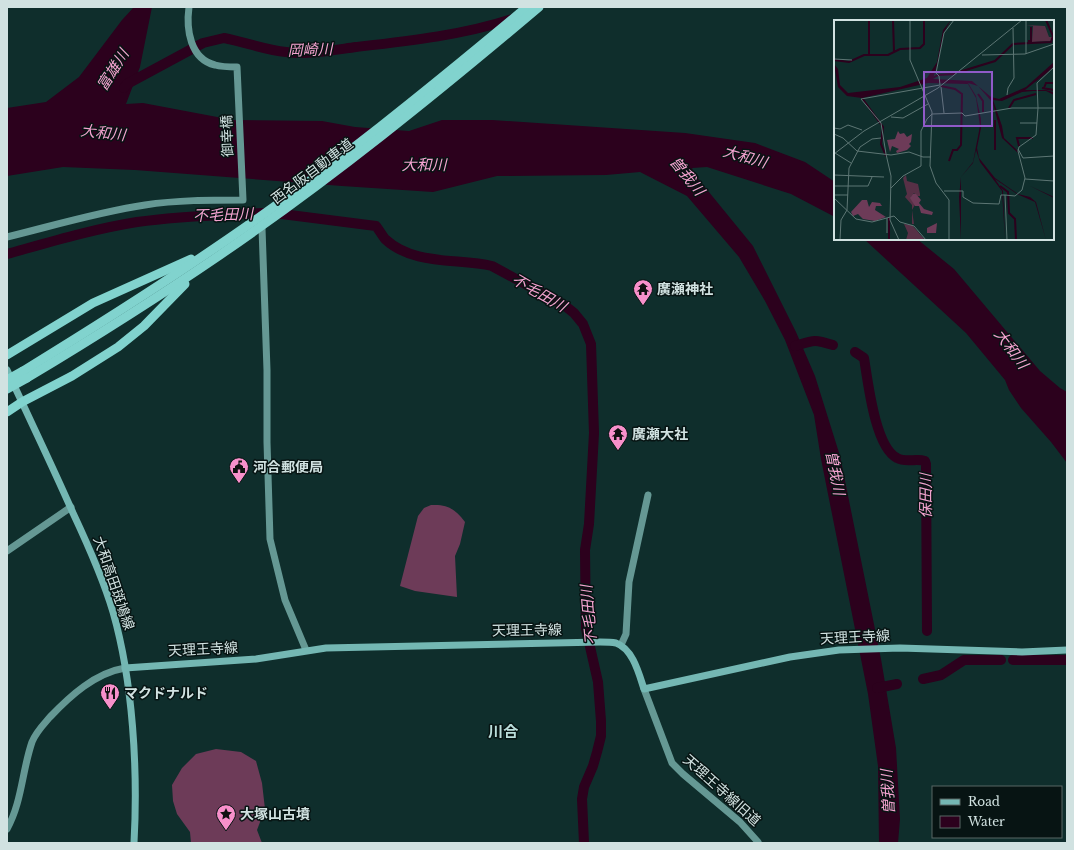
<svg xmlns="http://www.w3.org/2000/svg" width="1074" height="850" viewBox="0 0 1074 850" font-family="'Libre Baskerville','Noto Sans JP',serif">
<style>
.forest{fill:#6d3b58}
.water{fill:#2c011d}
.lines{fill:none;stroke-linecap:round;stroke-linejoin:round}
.river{stroke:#2c011d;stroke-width:10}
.secondary{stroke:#659894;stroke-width:7}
.primary{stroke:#74b7b3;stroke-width:7}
.highway{stroke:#81d3ce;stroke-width:9}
.highway-bridge{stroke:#81d3ce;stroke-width:9}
.labels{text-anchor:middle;stroke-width:3;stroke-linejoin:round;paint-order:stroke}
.street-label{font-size:14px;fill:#d1e2e1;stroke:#071413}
.poi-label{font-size:14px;font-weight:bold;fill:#d1e2e1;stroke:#071413;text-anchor:start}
.water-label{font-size:15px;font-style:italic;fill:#f4a3d0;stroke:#071413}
.neighbourhood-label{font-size:15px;font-weight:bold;fill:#baddda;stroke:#071413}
.inset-river{fill:none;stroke:#2c011d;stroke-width:2}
.inset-road{fill:none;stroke:#5d7674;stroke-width:1}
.view{fill:#905ac8;fill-opacity:0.15;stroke:#905ac8;stroke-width:2}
.inset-edge{fill:none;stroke:#d1e2e1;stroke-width:2}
</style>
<rect width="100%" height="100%" fill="#0f2e2c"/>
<!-- forest -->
<g class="forest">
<path d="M431 505C448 504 455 509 465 522L460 544 455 556 457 597 415 591 400 586 418 516 424 508Z"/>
<polygon points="216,749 241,752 256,761 262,783 265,809 257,830 262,843 191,843 190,832 177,814 173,801 172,785 182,768 196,754"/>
</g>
<!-- water -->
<g class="water">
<polygon points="134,7 152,7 140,67 126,104 143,103 233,120 322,121 355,127 409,131 442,120 492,120 685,133 755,143 805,162 835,182 835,217 791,194 707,167 692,168 695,175 753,246 796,332 815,376 840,456 881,659 896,748 900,819 898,843 879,843 878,766 868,694 821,459 814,415 785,340 765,301 739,257 687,196 640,172 606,175 497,176 433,192 342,186 135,170 63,167 7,176 7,108 46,102 79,77 122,20"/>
<polygon points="864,239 917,239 954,269 1040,371 1060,388 1067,392 1067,463 1051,442 1021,408 1009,390 1005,380 966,333"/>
</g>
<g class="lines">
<!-- river -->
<g class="river">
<path d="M124 88 127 84 203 43 224 38C245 42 265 50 286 52 309 55 334 50 356 47 409 41 464 35 515 18"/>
<path d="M7 254C50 242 93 229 137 222 178 216 220 215 262 213H274L376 226C379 230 382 235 385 239 414 266 457 258 492 266L564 305 574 313 583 324 591 344 594 433 589 524 585 550 586 629 598 682 601 721V736L597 752 593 766 584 787 582 799 584 843"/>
<path d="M795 346C814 340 814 339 833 345"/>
<path d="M855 352 864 358C868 382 875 447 897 458 906 463 916 458 925 461L926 464 927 631"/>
<polyline points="1013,660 1067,660"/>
<polyline points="923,679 941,675 964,660 1001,660"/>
<polyline points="877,688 897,684"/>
</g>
<!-- secondary -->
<g class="secondary">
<polyline points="262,228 267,370 267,442 270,539 285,600 306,650"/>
<path d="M7 237C52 226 98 212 145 205 177 200 210 200 243 200L237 67C230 67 222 67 215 65 190 59 186 29 189 7"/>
<polyline points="7,551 71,507"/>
<polyline points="621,645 626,634 629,582 648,495"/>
<polyline points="644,689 672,763 683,774 740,822 758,842"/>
<path d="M7 829C22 802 22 771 32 742 36 732 43 725 50 717 70 696 95 673 125 668"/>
</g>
<!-- primary -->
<g class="primary">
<path d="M7 370C29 418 52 465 73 513 88 545 103 578 113 612 133 682 138 770 134 843"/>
<path d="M125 668 256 659 326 648 600 642C605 642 611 642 616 643 633 649 639 674 644 689L790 657 839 650 900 648 1022 652 1067 650"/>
</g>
<!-- highway -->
<g class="highway">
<polyline points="7,355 93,303 191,259"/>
<path d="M23 371C93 328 161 285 228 239 332 168 430 88 527 7"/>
<path d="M27 378C92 339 157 298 220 255 331 179 436 94 539 7"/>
<polyline points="7,412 22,402 72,376 118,347 144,326 185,284"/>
</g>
<!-- highway-bridge -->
<g class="highway-bridge">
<polyline points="7,380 23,371"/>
<polyline points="7,389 27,378"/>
</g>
</g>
<!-- icons -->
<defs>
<g id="temple-pin" transform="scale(1)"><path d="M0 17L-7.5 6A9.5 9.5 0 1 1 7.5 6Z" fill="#f890cb" stroke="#071413"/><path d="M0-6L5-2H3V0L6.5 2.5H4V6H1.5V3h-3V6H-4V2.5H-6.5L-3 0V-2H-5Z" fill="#111"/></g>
<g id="civic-pin" transform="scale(1)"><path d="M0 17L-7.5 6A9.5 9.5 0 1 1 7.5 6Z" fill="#f890cb" stroke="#071413"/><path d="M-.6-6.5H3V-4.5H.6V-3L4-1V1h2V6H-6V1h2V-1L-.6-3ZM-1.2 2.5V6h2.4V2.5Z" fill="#111"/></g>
<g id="restaurant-pin" transform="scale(1)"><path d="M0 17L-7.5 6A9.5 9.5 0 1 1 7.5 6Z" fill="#f890cb" stroke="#071413"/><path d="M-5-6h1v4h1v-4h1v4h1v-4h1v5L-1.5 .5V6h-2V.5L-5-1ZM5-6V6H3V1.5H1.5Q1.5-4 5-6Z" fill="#111"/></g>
<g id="sight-pin" transform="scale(1)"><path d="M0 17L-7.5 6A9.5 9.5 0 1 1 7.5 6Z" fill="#f890cb" stroke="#071413"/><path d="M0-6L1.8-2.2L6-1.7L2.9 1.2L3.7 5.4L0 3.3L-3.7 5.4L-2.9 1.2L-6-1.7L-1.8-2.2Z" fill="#111"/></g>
</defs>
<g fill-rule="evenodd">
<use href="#temple-pin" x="643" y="289"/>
<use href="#temple-pin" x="618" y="434"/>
<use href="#civic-pin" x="239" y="467"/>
<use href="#restaurant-pin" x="110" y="693"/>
<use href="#sight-pin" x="226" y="814"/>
</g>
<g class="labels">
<!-- street labels -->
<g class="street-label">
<text transform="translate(227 136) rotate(-92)" y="5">御幸橋</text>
<text transform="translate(312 171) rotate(-37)" y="5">西名阪自動車道</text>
<text transform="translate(114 583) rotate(71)" y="5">大和高田斑鳩線</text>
<text transform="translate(527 630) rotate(-1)" y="5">天理王寺線</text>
<text transform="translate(855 637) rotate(-3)" y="5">天理王寺線</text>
<text transform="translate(203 649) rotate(-3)" y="5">天理王寺線</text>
<text transform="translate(722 790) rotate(42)" y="5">天理王寺線旧道</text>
</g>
<!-- poi labels -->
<g class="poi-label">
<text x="657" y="294">廣瀬神社</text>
<text x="632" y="439">廣瀬大社</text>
<text x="253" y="472">河合郵便局</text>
<text x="124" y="698">マクドナルド</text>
<text x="240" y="819">大塚山古墳</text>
</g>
<!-- water labels -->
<g class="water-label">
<text transform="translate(310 50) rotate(-2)" y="5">岡崎川</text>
<text transform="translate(113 70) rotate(-58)" y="5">富雄川</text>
<text transform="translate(103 133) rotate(6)" y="5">大和川</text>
<text transform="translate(745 157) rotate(16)" y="5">大和川</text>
<text x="424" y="170">大和川</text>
<text transform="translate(687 176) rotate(51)" y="5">曽我川</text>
<text transform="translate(223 215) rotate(-2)" y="5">不毛田川</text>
<text transform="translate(539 293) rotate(30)" y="5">不毛田川</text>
<text transform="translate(1011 349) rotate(53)" y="5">大和川</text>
<text transform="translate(835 473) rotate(79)" y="5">曽我川</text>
<text transform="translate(926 496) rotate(-90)" y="5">保田川</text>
<text transform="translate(589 615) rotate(-95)" y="5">不毛田川</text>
<text transform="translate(888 792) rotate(-93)" y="5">曽我川</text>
</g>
<!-- neighbourhood labels -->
<g class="neighbourhood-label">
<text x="503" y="737">川合</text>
</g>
</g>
<!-- overview -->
<g transform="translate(834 20)">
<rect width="220" height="220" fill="#0f2e2c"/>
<path d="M192 5 211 6 215 17H218L217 21 198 22 199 6ZM72 155 73 161 84 164 86 174V176H82L80 173 77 177 82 183 78 190 80 204H78V185L71 177 73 174 69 158ZM70 204 78 205 91 220H72L74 213Z" fill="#573046"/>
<path d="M64 111 66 114 70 113 73 117 78 114 77 122 75 124 77 126 73 130 63 133 62 131 65 129 58 126 56 132 53 120 61 119ZM79 174H82L87 180 85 183 90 189 99 192 98 195 87 193 85 186H81L76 178ZM28 180H33L35 187 38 182 46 183 48 186H42L41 190 52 197 41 201 29 199 24 194 19 196 17 192ZM103 203 102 213H93V208Z" fill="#6d3b58"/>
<path d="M117 0 110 12 104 41 99 59 138 61 157 77 165 79 192 67 220 42V46L214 52 191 70H212L219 72 220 75 212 71H199L188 72 168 81 159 80 168 106 170 118 183 130 196 166 218 176 220 178 196 166 184 133 168 118 159 83 144 66 134 63 142 76 147 99V108L143 128 145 138 161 158 184 174 196 177 202 182 212 220 201 182 183 174 161 159 169 171 171 220 168 171 146 142 142 130 139 143 127 157V220L125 177 127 157 139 142 146 106 142 78 134 64 94 63 28 78 13 76 4 67 0 44 4 49 6 65 14 73 66 67 93 58 103 42 109 10Z" fill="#2c011d"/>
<path class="inset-river" d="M59 0 60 32M194 21H197V7M35 35V0M0 40 15 42 30 35H54L66 29 86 28 90 24V0M125 52 161 41 179 24 217 22 219 16 212 0M97 59 104 55 121 54M107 66 121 69 128 74 127 125 123 130H119L115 141M208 68 220 70M210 68 212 63H220M144 74 149 81V92M28 78 49 107 47 124 52 136M175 88 180 80 202 74M161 100V130M185 126 183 118H199M166 166 174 172 175 193 181 199 182 220M55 220V198"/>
<path class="inset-road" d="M76 0V40L98 92 96 146 102 163 115 180V220M192 0V34M148 35 191 34 220 24M0 39 18 40M107 67 110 93M173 75 174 68 180 58 179 8M204 88 203 63 220 47M98 94 128 93 131 96 178 88H220M57 97 69 98 94 84M186 103H203M0 108 6 109 14 105 28 110M0 114 9 118 23 131 57 135 75 132 89 137H97M184 129 189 138 220 136M1 133 17 143M0 134 30 111 104 68 188 0M52 134 47 103 27 79 106 65 105 56 102 53 110 13 120 0M52 134 57 156 56 200 65 220M0 155 50 157M191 159 220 161M0 166H34L38 157M57 168 69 156 87 146V111L93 99 98 94M110 171H129V177L139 183 165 184 167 175H171M0 175H14M0 178 22 199 38 202 60 196 66 202 80 206 92 220M13 190 15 148 26 127 38 119 47 118M53 213V198M6 220 7 200 13 190M173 220 171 175 181 176 188 170 191 158 184 131 185 127 202 115 204 88"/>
<path class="view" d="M90 52H158V106H90Z"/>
<rect width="220" height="220" class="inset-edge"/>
</g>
<!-- border -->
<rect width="1074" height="850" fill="none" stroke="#d1e2e1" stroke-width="16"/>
<!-- legend -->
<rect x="932" y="786" width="130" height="52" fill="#071413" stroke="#586665"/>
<rect x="940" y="799" width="20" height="6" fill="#74b7b3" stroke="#586665"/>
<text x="968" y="806" font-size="12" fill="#d1e2e1">Road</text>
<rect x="940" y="816" width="20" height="12" fill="#2c011d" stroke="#586665"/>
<text x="968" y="826" font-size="12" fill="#d1e2e1">Water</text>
</svg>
